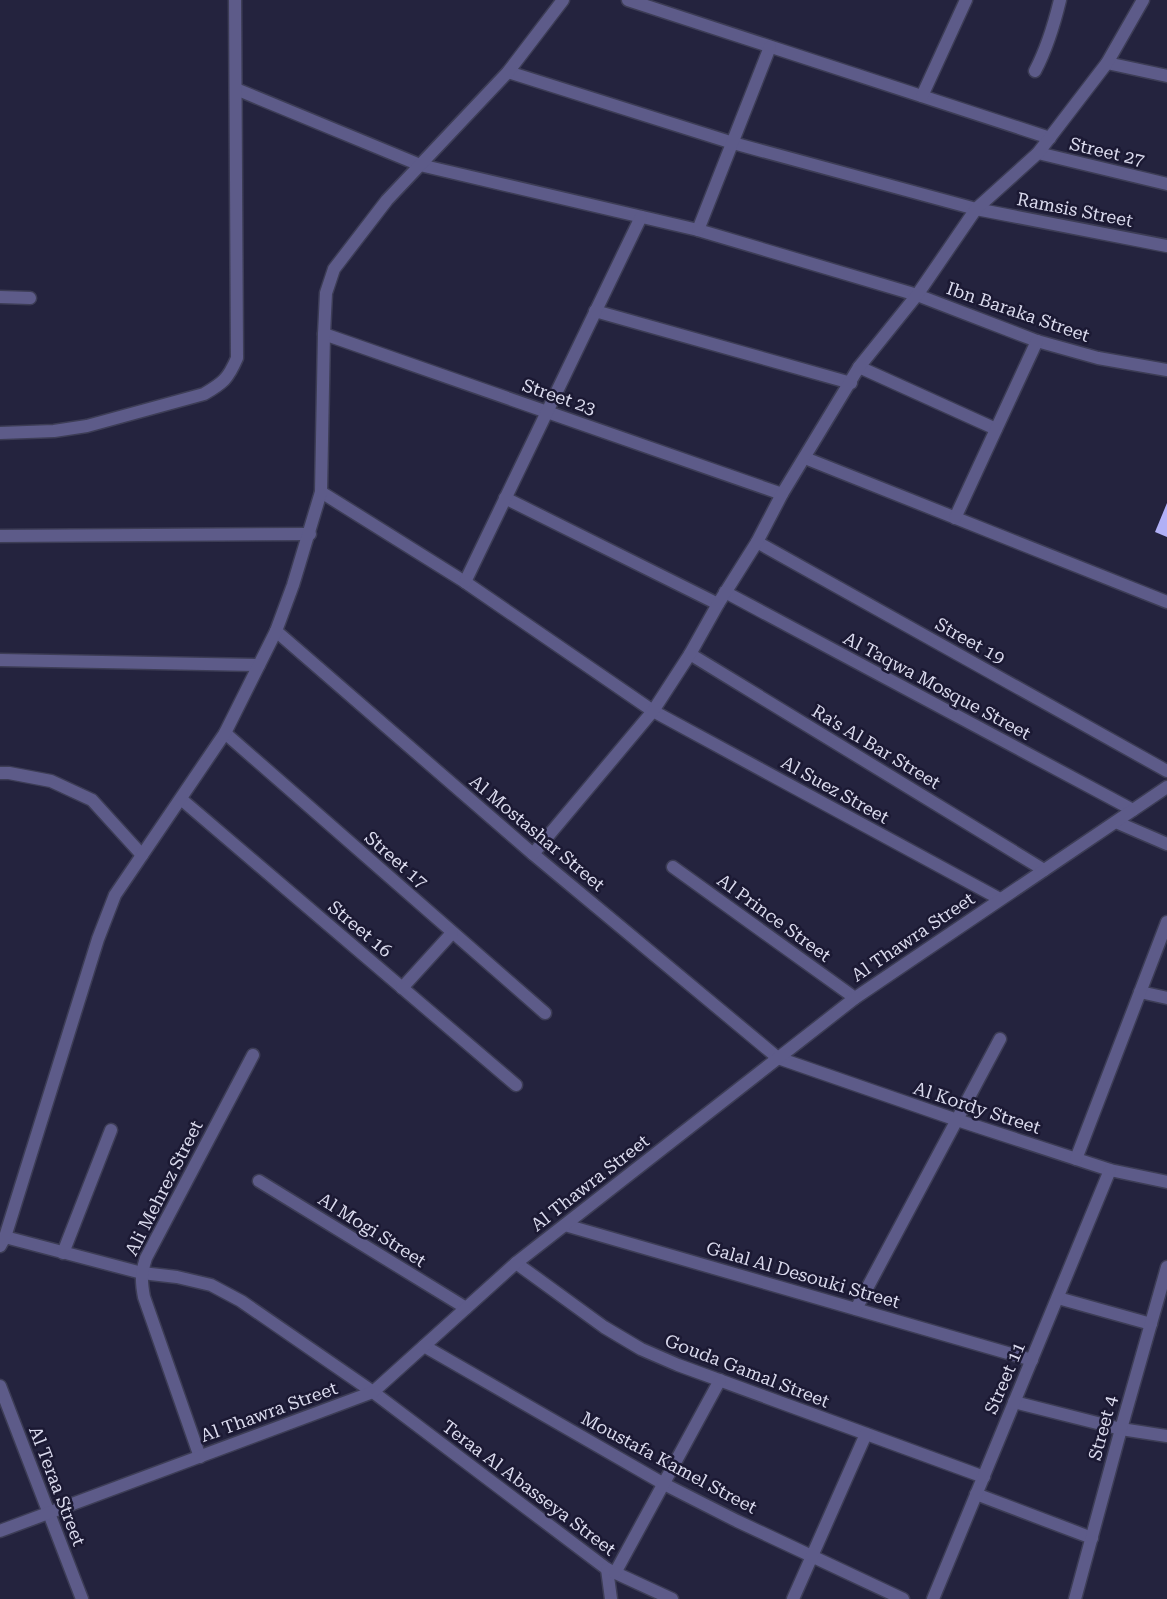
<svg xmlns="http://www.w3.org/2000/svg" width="1167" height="1599" viewBox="0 0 1167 1599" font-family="'Roboto Serif',serif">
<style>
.building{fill:#b1b0f6}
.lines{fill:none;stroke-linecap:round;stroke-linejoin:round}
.minor-casing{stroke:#3d3d56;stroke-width:15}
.minor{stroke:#5d5b89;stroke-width:12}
.labels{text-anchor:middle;stroke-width:5;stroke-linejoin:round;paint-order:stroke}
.street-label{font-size:18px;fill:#dadaed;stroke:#1b1933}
</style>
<rect width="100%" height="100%" fill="#24233e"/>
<!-- building -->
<polygon class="building" points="1167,503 1167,537 1155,532"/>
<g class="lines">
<!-- minor casing -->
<g class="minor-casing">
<g id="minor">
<polyline points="628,0 1050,138"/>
<polyline points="1107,63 1167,76"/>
<path d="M1035 71C1047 48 1054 25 1060 0"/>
<polyline points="508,72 733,143 976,209 1167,246"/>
<polyline points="236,89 420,165 698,230 917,295 1037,341 1098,358 1167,370"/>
<polyline points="922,96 966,0"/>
<polyline points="1038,153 1167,184"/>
<polyline points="698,230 770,47"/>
<polyline points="0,297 30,298"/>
<polyline points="595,311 851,383"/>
<polyline points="324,334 782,494"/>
<polyline points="859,367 996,429"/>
<path d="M0 433 54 431 87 426 204 394C223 383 228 379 237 358L235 0"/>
<polyline points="805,458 1167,602"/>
<polyline points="321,492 465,582 653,711 1000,899"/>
<polyline points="505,498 718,604"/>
<polyline points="955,518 1037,341"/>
<polyline points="0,536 310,534"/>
<polyline points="757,542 1167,771"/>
<polyline points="465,582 641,217"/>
<polyline points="725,592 1133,810"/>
<polyline points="276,631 533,854 778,1058 957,1120 1110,1170 1167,1182"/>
<polyline points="690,654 1044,870"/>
<polyline points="0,660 259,665"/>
<polyline points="225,733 545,1013"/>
<polyline points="0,773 9,773 51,781 92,800 142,855"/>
<polyline points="181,799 516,1085"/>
<polyline points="1116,822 1167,844"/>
<polyline points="533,854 653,711 690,654 718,604 757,542 782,494 859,367 917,295 976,209 1038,153 1107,63 1143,0"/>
<polyline points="673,867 855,998"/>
<polyline points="402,988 452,933"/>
<polyline points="1140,992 1167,998"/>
<polyline points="1076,1159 1167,922"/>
<polyline points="259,1181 466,1308"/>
<polyline points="565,1225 1032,1360"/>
<polyline points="5,1237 142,1273 177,1277 211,1285 241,1301 373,1392 607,1569 672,1599"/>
<polyline points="0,1246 5,1237 98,939 115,895 225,733 276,631 293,585 321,492 324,334 326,293 334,269 387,200 508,72 563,0"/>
<polyline points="63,1253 111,1130"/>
<polyline points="516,1263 604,1327 641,1349 678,1365 984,1477"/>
<polyline points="1058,1298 1151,1324"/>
<polyline points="856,1309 1000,1039"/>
<polyline points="424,1346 664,1484 737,1521 903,1599"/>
<polyline points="0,1386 82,1599"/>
<polyline points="1014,1402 1121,1429 1167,1436"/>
<path d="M200 1457 144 1297C141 1281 141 1273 146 1258L253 1055"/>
<polyline points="976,1494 1092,1538"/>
<polyline points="0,1531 373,1392 516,1263 855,998 1167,787"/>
<polyline points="607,1569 611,1599"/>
<polyline points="615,1573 720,1380"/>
<polyline points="793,1599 866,1434"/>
<polyline points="933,1599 1110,1170"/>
<polyline points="1075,1599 1121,1429 1167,1267"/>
</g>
</g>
<!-- minor -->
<use href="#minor" class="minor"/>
</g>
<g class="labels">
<!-- street labels -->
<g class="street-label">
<text transform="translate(1107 152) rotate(13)" y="6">Street 27</text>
<text transform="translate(1075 210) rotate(11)" y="6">Ramsis Street</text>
<text transform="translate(1018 312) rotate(19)" y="6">Ibn Baraka Street</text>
<text transform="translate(559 397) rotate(19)" y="6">Street 23</text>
<text transform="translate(970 641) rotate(29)" y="6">Street 19</text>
<text transform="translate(937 686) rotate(28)" y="6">Al Taqwa Mosque Street</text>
<text transform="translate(876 747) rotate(31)" y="6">Ra's Al Bar Street</text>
<text transform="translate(835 790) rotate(29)" y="6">Al Suez Street</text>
<text transform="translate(537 833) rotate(40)" y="6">Al Mostashar Street</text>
<text transform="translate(396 860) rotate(41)" y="6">Street 17</text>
<text transform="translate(774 918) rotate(36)" y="6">Al Prince Street</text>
<text transform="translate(360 929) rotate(40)" y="6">Street 16</text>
<text transform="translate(913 937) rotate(-34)" y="6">Al Thawra Street</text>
<text transform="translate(977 1108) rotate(18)" y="6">Al Kordy Street</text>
<text transform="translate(590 1183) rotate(-38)" y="6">Al Thawra Street</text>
<text transform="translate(164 1188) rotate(-63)" y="6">Ali Mehrez Street</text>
<text transform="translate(372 1230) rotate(32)" y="6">Al Mogi Street</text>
<text transform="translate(803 1275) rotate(16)" y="6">Galal Al Desouki Street</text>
<text transform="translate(747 1371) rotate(21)" y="6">Gouda Gamal Street</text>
<text transform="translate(1005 1378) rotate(-67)" y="6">Street 11</text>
<text transform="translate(269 1412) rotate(-20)" y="6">Al Thawra Street</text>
<text transform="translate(1103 1428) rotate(-75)" y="6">Street 4</text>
<text transform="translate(669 1463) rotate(28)" y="6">Moustafa Kamel Street</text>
<text transform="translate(57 1486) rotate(69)" y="6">Al Teraa Street</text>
<text transform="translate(529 1488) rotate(37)" y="6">Teraa Al Abasseya Street</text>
</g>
</g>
</svg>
